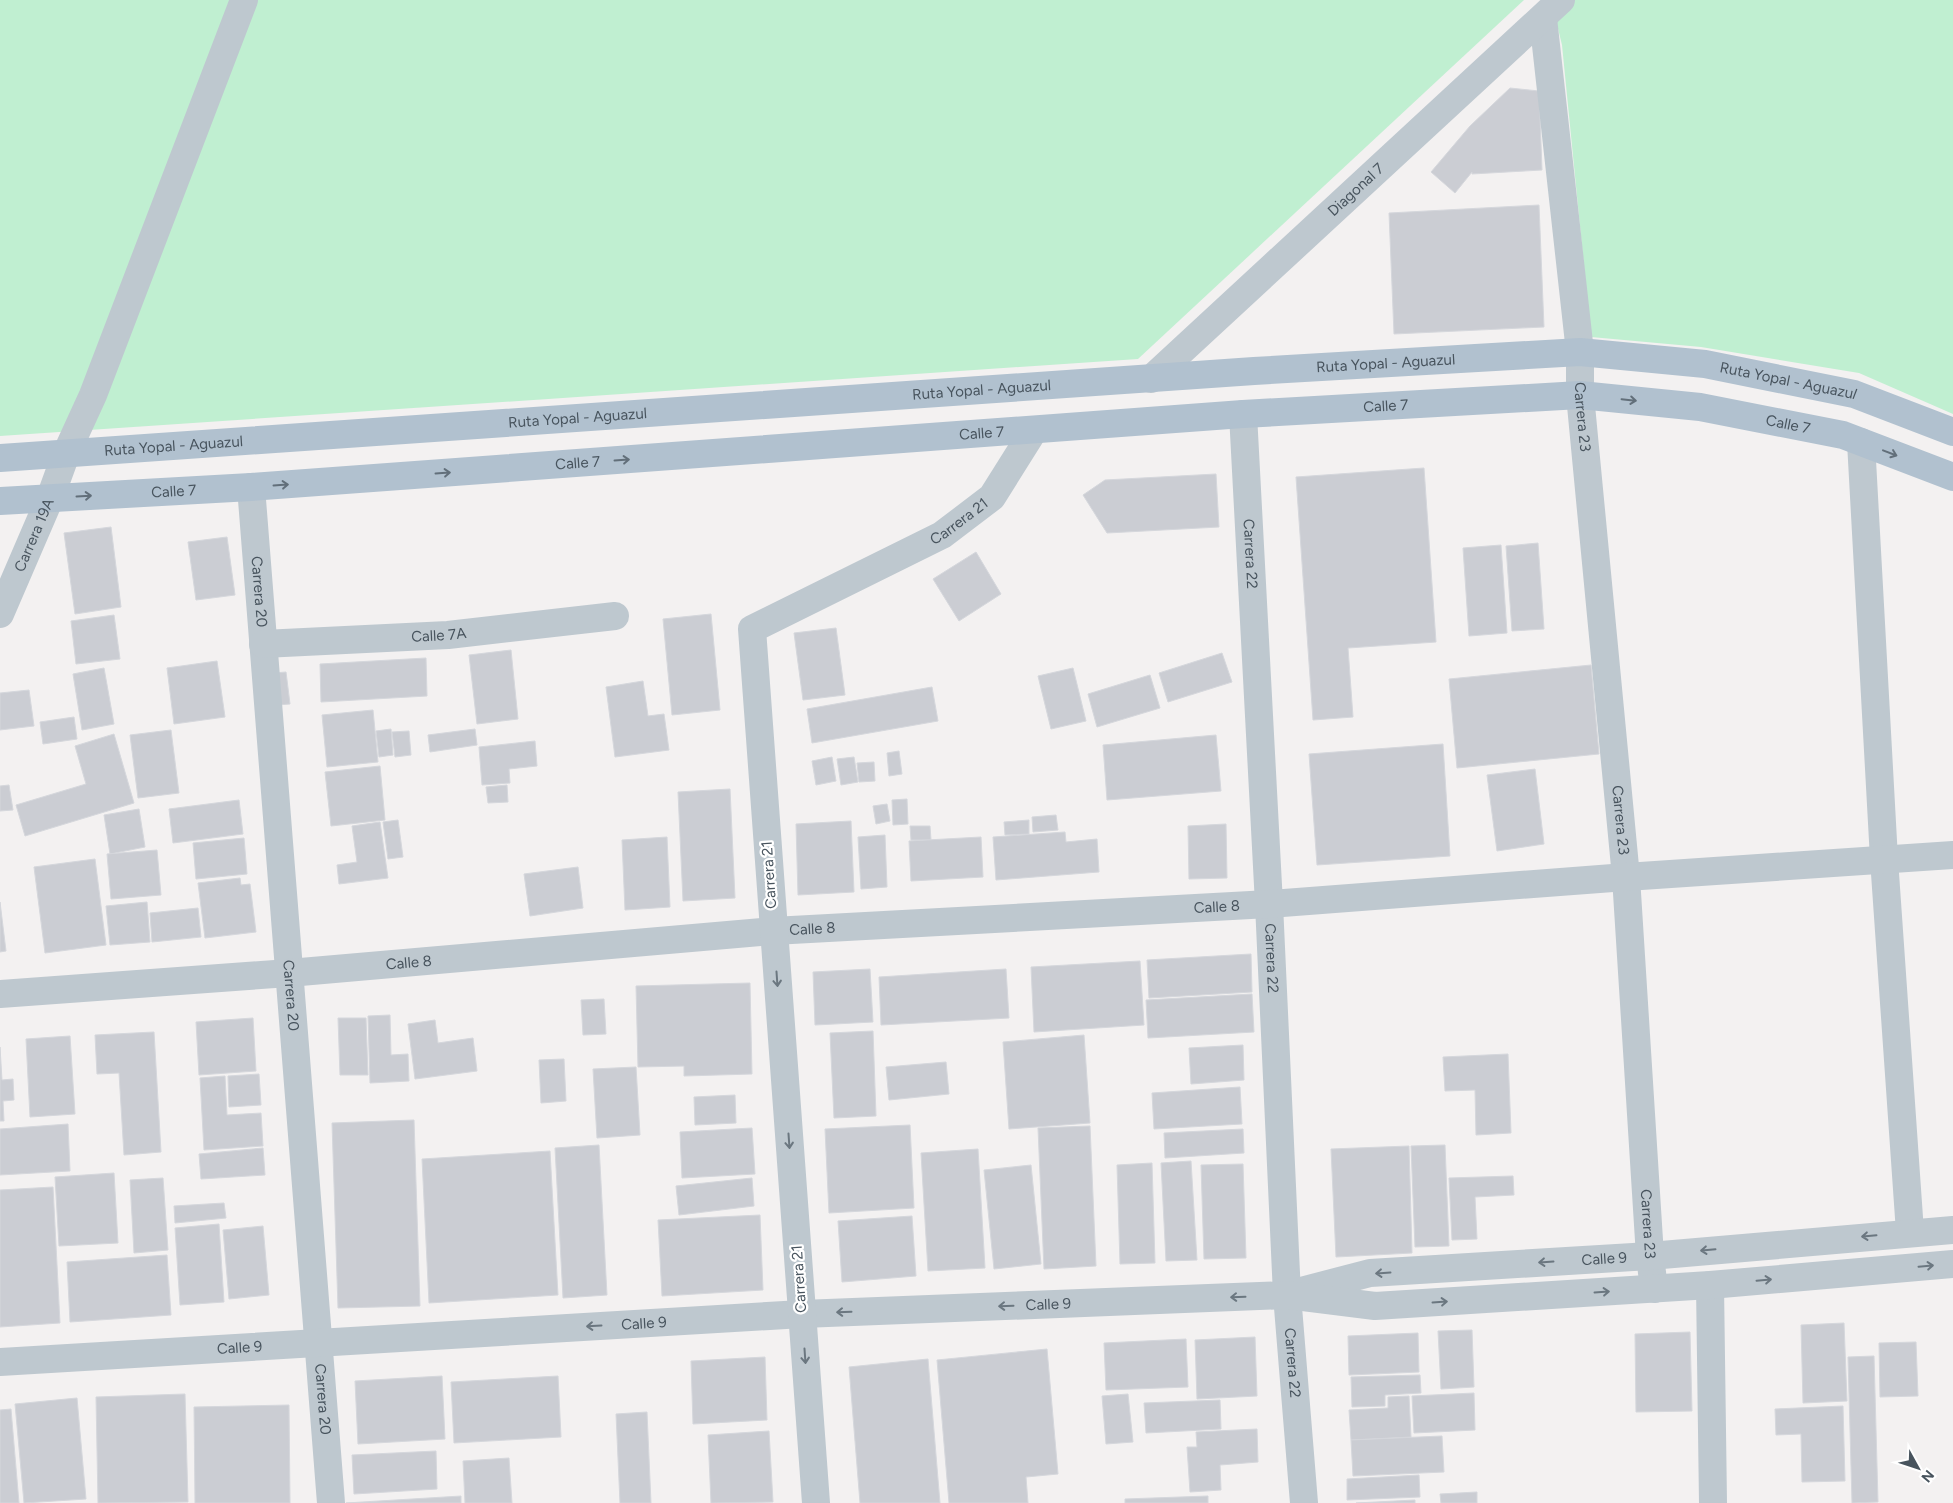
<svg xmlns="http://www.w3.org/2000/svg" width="1953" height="1503" viewBox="0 0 1953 1503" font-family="Figtree,sans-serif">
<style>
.green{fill:#c0efd1}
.building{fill:#cbcdd3;stroke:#d5d7dc}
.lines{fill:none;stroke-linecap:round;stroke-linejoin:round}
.minor{stroke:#bec8cf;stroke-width:28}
.major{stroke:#b1c1cf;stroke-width:28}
.oneway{stroke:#626f7a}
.oneway2{stroke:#6b7780}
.labels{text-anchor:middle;stroke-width:4.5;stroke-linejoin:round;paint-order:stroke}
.street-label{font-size:15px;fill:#48545e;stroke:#fff}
</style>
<rect width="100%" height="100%" fill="#f3f1f1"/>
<!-- green -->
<g class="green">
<polygon points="0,0 1524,0 1138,359 0,436"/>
<polygon points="1551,0 1953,0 1953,414 1859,373 1701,347 1591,337 1562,45"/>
</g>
<!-- building -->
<g class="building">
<polygon points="1510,88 1539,91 1542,170 1472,174 1472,172 1455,193 1431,172 1470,126"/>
<polygon points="1539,205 1544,327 1394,334 1389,213"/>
<polygon points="1424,468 1436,642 1348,648 1353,717 1313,720 1296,477"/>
<polygon points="1216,474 1219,527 1107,533 1083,495 1105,480"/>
<polygon points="111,527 121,607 75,614 64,533"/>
<polygon points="227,537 235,595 196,600 188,542"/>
<polygon points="1538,543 1544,629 1512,631 1506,546"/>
<polygon points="1501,545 1507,633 1469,636 1463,548"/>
<polygon points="976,552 1001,594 959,621 933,579"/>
<polygon points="711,614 720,710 672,715 663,619"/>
<polygon points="114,615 120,659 76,664 71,621"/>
<polygon points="836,628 845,695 803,700 794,633"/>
<polygon points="511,650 518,719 477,724 469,655"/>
<polygon points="1222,653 1232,682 1168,702 1159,673"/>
<polygon points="426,658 427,696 321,702 320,664"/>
<polygon points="217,661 225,717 174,724 167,668"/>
<polygon points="1591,665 1599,754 1457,768 1449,679"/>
<polygon points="104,668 114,724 82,730 73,674"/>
<polygon points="1073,668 1086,721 1051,729 1038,676"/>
<polygon points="286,672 290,704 277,705 274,673"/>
<polygon points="1150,675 1160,708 1097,727 1088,694"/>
<polygon points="643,681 648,716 664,714 669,750 615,757 606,687"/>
<polygon points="932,687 938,721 812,743 807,709"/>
<polygon points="29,690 34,726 0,730 0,693"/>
<polygon points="373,710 378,762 327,767 322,715"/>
<polygon points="74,717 77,739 43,744 40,722"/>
<polygon points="391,729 393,755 379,757 376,731"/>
<polygon points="475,729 477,745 430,752 428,735"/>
<polygon points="171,730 179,793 138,798 130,735"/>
<polygon points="409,731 411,755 395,757 392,732"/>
<polygon points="114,734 134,803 25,836 16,805 86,784 75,746"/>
<polygon points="1216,735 1221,791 1107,800 1103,745"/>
<polygon points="535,741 537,766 509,769 510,783 482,785 479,747"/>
<polygon points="1443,744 1450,856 1317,865 1309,754"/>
<polygon points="899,751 902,774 889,776 887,753"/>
<polygon points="832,757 836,781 816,785 812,761"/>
<polygon points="854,757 858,782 841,785 837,759"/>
<polygon points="874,762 875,781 859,782 857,763"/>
<polygon points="380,766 385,820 331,826 325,772"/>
<polygon points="1535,769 1544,844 1497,851 1487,775"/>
<polygon points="9,785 13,810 0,811 0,786"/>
<polygon points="507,785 508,802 488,803 486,787"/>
<polygon points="730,789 735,898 683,901 678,792"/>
<polygon points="907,799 908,824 893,825 892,800"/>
<polygon points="239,800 243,834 173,843 169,809"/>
<polygon points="887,804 890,821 876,824 873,806"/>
<polygon points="139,809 145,847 110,854 104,815"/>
<polygon points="1056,815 1058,830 1033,832 1032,817"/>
<polygon points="398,820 403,857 388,859 383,822"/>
<polygon points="1029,820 1029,834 1005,835 1004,822"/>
<polygon points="851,821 854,892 798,895 796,824"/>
<polygon points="380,822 388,878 339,884 337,865 357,862 352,826"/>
<polygon points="1226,824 1227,878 1189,879 1188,826"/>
<polygon points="910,826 930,826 931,840 911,840"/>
<polygon points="1065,832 1066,842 1097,839 1099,872 996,880 993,837"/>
<polygon points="885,835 887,887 861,889 858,837"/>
<polygon points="667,837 670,907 625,910 622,840"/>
<polygon points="981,837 983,877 911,881 909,841"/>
<polygon points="244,838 247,874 196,879 193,843"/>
<polygon points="157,850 161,895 111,899 107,854"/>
<polygon points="95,859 106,945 45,953 34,867"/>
<polygon points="578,867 583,908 530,916 524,874"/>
<polygon points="240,878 241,885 250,884 256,932 205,938 198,883"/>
<polygon points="0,902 6,951 0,952"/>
<polygon points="147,902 150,942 110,945 106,906"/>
<polygon points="198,908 201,937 152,942 150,913"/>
<polygon points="1251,954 1252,992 1149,998 1147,960"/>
<polygon points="1140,961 1144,1025 1034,1032 1031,967"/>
<polygon points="870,969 873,1022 815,1025 813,972"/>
<polygon points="1006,969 1009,1018 881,1025 879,977"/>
<polygon points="750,983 752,1074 684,1076 684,1066 638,1067 636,986"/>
<polygon points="1252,994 1254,1032 1148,1038 1146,1000"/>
<polygon points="604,999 606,1034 583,1035 581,1000"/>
<polygon points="390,1015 391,1055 408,1054 409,1081 370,1083 368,1016"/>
<polygon points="253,1018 256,1071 199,1075 196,1022"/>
<polygon points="338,1018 366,1018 368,1075 340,1075"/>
<polygon points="435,1020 438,1043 473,1038 477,1071 415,1079 408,1024"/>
<polygon points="873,1031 876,1116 834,1118 830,1033"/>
<polygon points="154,1032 161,1152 124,1155 119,1073 97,1074 95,1035"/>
<polygon points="1084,1035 1090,1123 1009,1129 1003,1042"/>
<polygon points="70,1036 75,1114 30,1117 26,1039"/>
<polygon points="1243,1045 1244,1080 1191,1084 1189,1048"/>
<polygon points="0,1047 2,1080 13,1079 14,1100 3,1101 4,1121 0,1121"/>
<polygon points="1508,1054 1511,1133 1476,1135 1475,1090 1445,1091 1443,1057"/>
<polygon points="564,1059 566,1101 541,1103 539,1060"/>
<polygon points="946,1062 949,1094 889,1100 886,1067"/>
<polygon points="636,1067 640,1135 597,1138 593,1069"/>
<polygon points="259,1074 261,1105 229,1107 228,1076"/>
<polygon points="225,1076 227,1115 261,1113 263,1146 204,1150 200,1078"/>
<polygon points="1240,1087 1242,1124 1154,1129 1152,1093"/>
<polygon points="735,1095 736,1123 695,1125 694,1097"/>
<polygon points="414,1120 420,1306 338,1308 332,1123"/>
<polygon points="68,1124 70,1171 0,1175 0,1129"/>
<polygon points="910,1125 914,1208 829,1213 825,1129"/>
<polygon points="1090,1126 1096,1266 1044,1269 1038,1128"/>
<polygon points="752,1128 755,1174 682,1178 680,1132"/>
<polygon points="1243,1129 1244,1153 1165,1158 1164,1133"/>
<polygon points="599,1145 607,1295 563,1298 555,1148"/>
<polygon points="1445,1145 1449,1246 1415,1247 1411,1146"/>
<polygon points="1409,1146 1412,1253 1336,1257 1331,1149"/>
<polygon points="263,1148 265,1175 201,1179 199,1154"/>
<polygon points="978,1149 985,1268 928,1271 921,1153"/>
<polygon points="550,1151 558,1295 429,1303 422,1159"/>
<polygon points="1191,1161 1197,1260 1166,1261 1161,1163"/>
<polygon points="1152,1163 1155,1263 1120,1264 1117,1165"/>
<polygon points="1243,1164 1246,1258 1204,1259 1201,1165"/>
<polygon points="1031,1165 1041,1264 994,1269 984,1170"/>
<polygon points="114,1173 118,1243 59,1246 55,1177"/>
<polygon points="1513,1176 1514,1195 1475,1197 1477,1239 1452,1240 1449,1178"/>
<polygon points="163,1178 168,1250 134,1253 130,1180"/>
<polygon points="752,1178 754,1206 679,1215 676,1186"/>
<polygon points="53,1187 60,1323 0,1327 0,1190"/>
<polygon points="224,1203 226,1218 175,1223 174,1206"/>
<polygon points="760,1215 763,1290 662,1296 658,1220"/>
<polygon points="912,1216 916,1276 842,1282 838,1221"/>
<polygon points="219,1224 224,1302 180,1305 175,1228"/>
<polygon points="263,1226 269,1295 229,1299 223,1230"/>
<polygon points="167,1255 171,1315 70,1322 67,1262"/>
<polygon points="1844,1323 1847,1401 1803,1403 1801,1325"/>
<polygon points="1472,1330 1474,1387 1441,1389 1438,1331"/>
<polygon points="1690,1332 1692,1411 1636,1412 1635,1334"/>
<polygon points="1418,1333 1419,1372 1349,1375 1348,1336"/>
<polygon points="1255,1337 1257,1396 1197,1399 1195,1340"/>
<polygon points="1186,1339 1188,1387 1106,1390 1104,1343"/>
<polygon points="1916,1342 1918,1396 1880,1397 1879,1343"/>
<polygon points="1047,1349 1058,1474 1026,1477 1028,1503 949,1503 937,1360"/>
<polygon points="1874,1356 1878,1502 1852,1503 1848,1357"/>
<polygon points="765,1357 767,1420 693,1424 691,1361"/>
<polygon points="928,1359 940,1503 860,1503 849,1367"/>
<polygon points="1420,1375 1421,1393 1385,1395 1385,1406 1352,1407 1351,1377"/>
<polygon points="442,1376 445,1439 358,1444 355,1381"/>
<polygon points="558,1376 561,1437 454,1443 451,1382"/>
<polygon points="1474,1393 1475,1430 1414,1433 1412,1396"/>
<polygon points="185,1394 188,1502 98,1503 96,1397"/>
<polygon points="1128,1394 1133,1442 1106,1444 1102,1396"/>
<polygon points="1409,1396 1411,1437 1351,1440 1349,1410 1388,1408 1388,1397"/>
<polygon points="77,1398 86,1499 24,1503 15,1404"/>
<polygon points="1220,1400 1221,1429 1146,1433 1144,1403"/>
<polygon points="289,1405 290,1503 195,1503 194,1407"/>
<polygon points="1843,1406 1845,1481 1802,1482 1801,1434 1776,1435 1775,1409"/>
<polygon points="11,1409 19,1503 0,1503 0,1410"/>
<polygon points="647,1412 651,1503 620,1503 616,1414"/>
<polygon points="1257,1429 1258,1462 1220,1465 1221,1490 1190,1492 1187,1447 1197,1447 1196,1432"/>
<polygon points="769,1431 773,1502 711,1503 708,1435"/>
<polygon points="1442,1436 1444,1472 1353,1476 1351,1440"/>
<polygon points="436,1451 437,1489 354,1494 352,1455"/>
<polygon points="509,1458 512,1503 465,1503 463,1461"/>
<polygon points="1419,1475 1420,1497 1347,1500 1347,1479"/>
<polygon points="1477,1492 1477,1503 1441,1503 1440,1494"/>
<polygon points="461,1496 461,1503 346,1503"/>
<polygon points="1208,1496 1208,1503 1125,1503 1125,1499"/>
<polygon points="1415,1500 1415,1503 1356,1503"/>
</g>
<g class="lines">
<!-- minor -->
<g class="minor">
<path id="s1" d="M1543 18 1580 352V395L1626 877 1650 1256 1654 1289"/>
<path id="s2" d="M1151 379 1561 0"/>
<path id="s3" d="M1243 414 1269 904 1287 1295 1304 1503"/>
<polyline points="1861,442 1884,859 1910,1232"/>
<path id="s4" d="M251 487 331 1503"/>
<path id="s5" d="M0 614 50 498 66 454 93 395 244 0"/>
<path id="s6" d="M263 644 448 635 615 616"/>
<path id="s7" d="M0 994 289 973 773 931 1269 904 1626 877 1953 855"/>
<polyline points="1710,1285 1713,1503"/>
<path id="s8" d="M1301 1291 1370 1273 1650 1256 1953 1230"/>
<path id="s9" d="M0 1362 802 1314 1287 1295 1375 1306 1710 1285 1953 1264"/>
<path id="s10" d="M816 1503 752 629 942 535 992 497 1034 430"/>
</g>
<!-- major -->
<g class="major">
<path id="s11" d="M0 458 1254 371 1580 352 1705 364 1854 394 1953 432"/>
<path id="s12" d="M0 501 251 487 1243 414 1580 395 1700 407 1843 435 1953 477"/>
</g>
</g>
<!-- one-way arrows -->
<defs><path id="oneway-shaft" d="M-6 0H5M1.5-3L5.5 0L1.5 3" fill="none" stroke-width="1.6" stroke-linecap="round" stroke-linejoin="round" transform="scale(1.25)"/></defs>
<g class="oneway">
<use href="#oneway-shaft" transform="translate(1629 400) rotate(6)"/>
<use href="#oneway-shaft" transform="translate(1890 453) rotate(21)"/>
<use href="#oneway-shaft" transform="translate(622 460) rotate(-4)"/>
<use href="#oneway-shaft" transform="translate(443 473) rotate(-4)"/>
<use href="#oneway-shaft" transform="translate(281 485) rotate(-4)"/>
<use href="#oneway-shaft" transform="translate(84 496) rotate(-3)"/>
</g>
<g class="oneway2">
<use href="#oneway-shaft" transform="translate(777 979) rotate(86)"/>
<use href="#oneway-shaft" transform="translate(789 1141) rotate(86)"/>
<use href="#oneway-shaft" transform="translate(1869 1236) rotate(175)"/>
<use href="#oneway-shaft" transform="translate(1708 1250) rotate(175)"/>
<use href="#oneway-shaft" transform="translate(1546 1262) rotate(176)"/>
<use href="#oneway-shaft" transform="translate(1926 1266) rotate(-5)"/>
<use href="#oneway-shaft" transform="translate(1383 1273) rotate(176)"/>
<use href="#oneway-shaft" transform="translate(1764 1280) rotate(-5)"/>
<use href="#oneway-shaft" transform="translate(1602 1292) rotate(-4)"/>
<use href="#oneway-shaft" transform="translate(1238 1297) rotate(178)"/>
<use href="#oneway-shaft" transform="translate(1440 1302) rotate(-4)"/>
<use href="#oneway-shaft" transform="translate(1006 1306) rotate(178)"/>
<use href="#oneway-shaft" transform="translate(844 1312) rotate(178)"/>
<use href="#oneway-shaft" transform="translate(594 1326) rotate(177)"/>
<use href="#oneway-shaft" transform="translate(805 1356) rotate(86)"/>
</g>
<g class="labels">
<!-- street labels -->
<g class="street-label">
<text dy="5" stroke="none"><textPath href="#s2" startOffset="279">Diagonal 7</textPath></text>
<text dy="5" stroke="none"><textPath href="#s11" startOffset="1389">Ruta Yopal - Aguazul</textPath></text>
<text dy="5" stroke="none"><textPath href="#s11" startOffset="1794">Ruta Yopal - Aguazul</textPath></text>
<text dy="5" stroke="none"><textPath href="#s11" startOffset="984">Ruta Yopal - Aguazul</textPath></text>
<text dy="5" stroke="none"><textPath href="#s12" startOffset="1389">Calle 7</textPath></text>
<text dy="5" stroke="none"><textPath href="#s1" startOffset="401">Carrera 23</textPath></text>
<text dy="5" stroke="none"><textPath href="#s11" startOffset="579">Ruta Yopal - Aguazul</textPath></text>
<text dy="5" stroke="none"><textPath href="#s12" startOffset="1794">Calle 7</textPath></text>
<text dy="5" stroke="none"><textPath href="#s12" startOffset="984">Calle 7</textPath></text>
<text dy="5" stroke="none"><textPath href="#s11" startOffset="174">Ruta Yopal - Aguazul</textPath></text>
<text dy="5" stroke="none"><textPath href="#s12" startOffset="579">Calle 7</textPath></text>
<text dy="5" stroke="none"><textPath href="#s12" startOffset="174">Calle 7</textPath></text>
<text dy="5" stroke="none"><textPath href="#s10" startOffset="1110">Carrera 21</textPath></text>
<text dy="5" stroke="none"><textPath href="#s5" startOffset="86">Carrera 19A</textPath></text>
<text dy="5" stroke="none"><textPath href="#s3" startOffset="140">Carrera 22</textPath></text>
<text dy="5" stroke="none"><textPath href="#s4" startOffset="105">Carrera 20</textPath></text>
<text dy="5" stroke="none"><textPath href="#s6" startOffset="176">Calle 7A</textPath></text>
<text dy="5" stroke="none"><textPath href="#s1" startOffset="806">Carrera 23</textPath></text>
<text transform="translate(769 875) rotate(-94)" y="5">Carrera 21</text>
<text dy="5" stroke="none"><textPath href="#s7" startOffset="1220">Calle 8</textPath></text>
<text dy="5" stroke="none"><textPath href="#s7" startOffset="815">Calle 8</textPath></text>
<text dy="5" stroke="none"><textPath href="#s3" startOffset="545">Carrera 22</textPath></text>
<text dy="5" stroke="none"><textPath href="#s7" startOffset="410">Calle 8</textPath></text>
<text dy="5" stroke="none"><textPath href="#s4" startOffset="510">Carrera 20</textPath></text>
<text dy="5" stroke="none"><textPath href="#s1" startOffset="1211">Carrera 23</textPath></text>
<text dy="5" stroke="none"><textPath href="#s8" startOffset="306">Calle 9</textPath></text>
<text transform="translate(799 1279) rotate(-94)" y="5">Carrera 21</text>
<text dy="5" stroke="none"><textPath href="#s9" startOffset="1050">Calle 9</textPath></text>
<text dy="5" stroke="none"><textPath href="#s9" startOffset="645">Calle 9</textPath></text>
<text dy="5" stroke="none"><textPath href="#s9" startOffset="240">Calle 9</textPath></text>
<text dy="5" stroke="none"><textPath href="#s3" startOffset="950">Carrera 22</textPath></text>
<text dy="5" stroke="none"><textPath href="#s4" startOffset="915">Carrera 20</textPath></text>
</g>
</g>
<!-- north arrow -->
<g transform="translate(1918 1468) rotate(130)" stroke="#ffffff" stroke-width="4" paint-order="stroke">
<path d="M0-4L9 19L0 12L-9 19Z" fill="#48545e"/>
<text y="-8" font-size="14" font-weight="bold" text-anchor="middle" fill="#48545e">N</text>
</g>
</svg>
